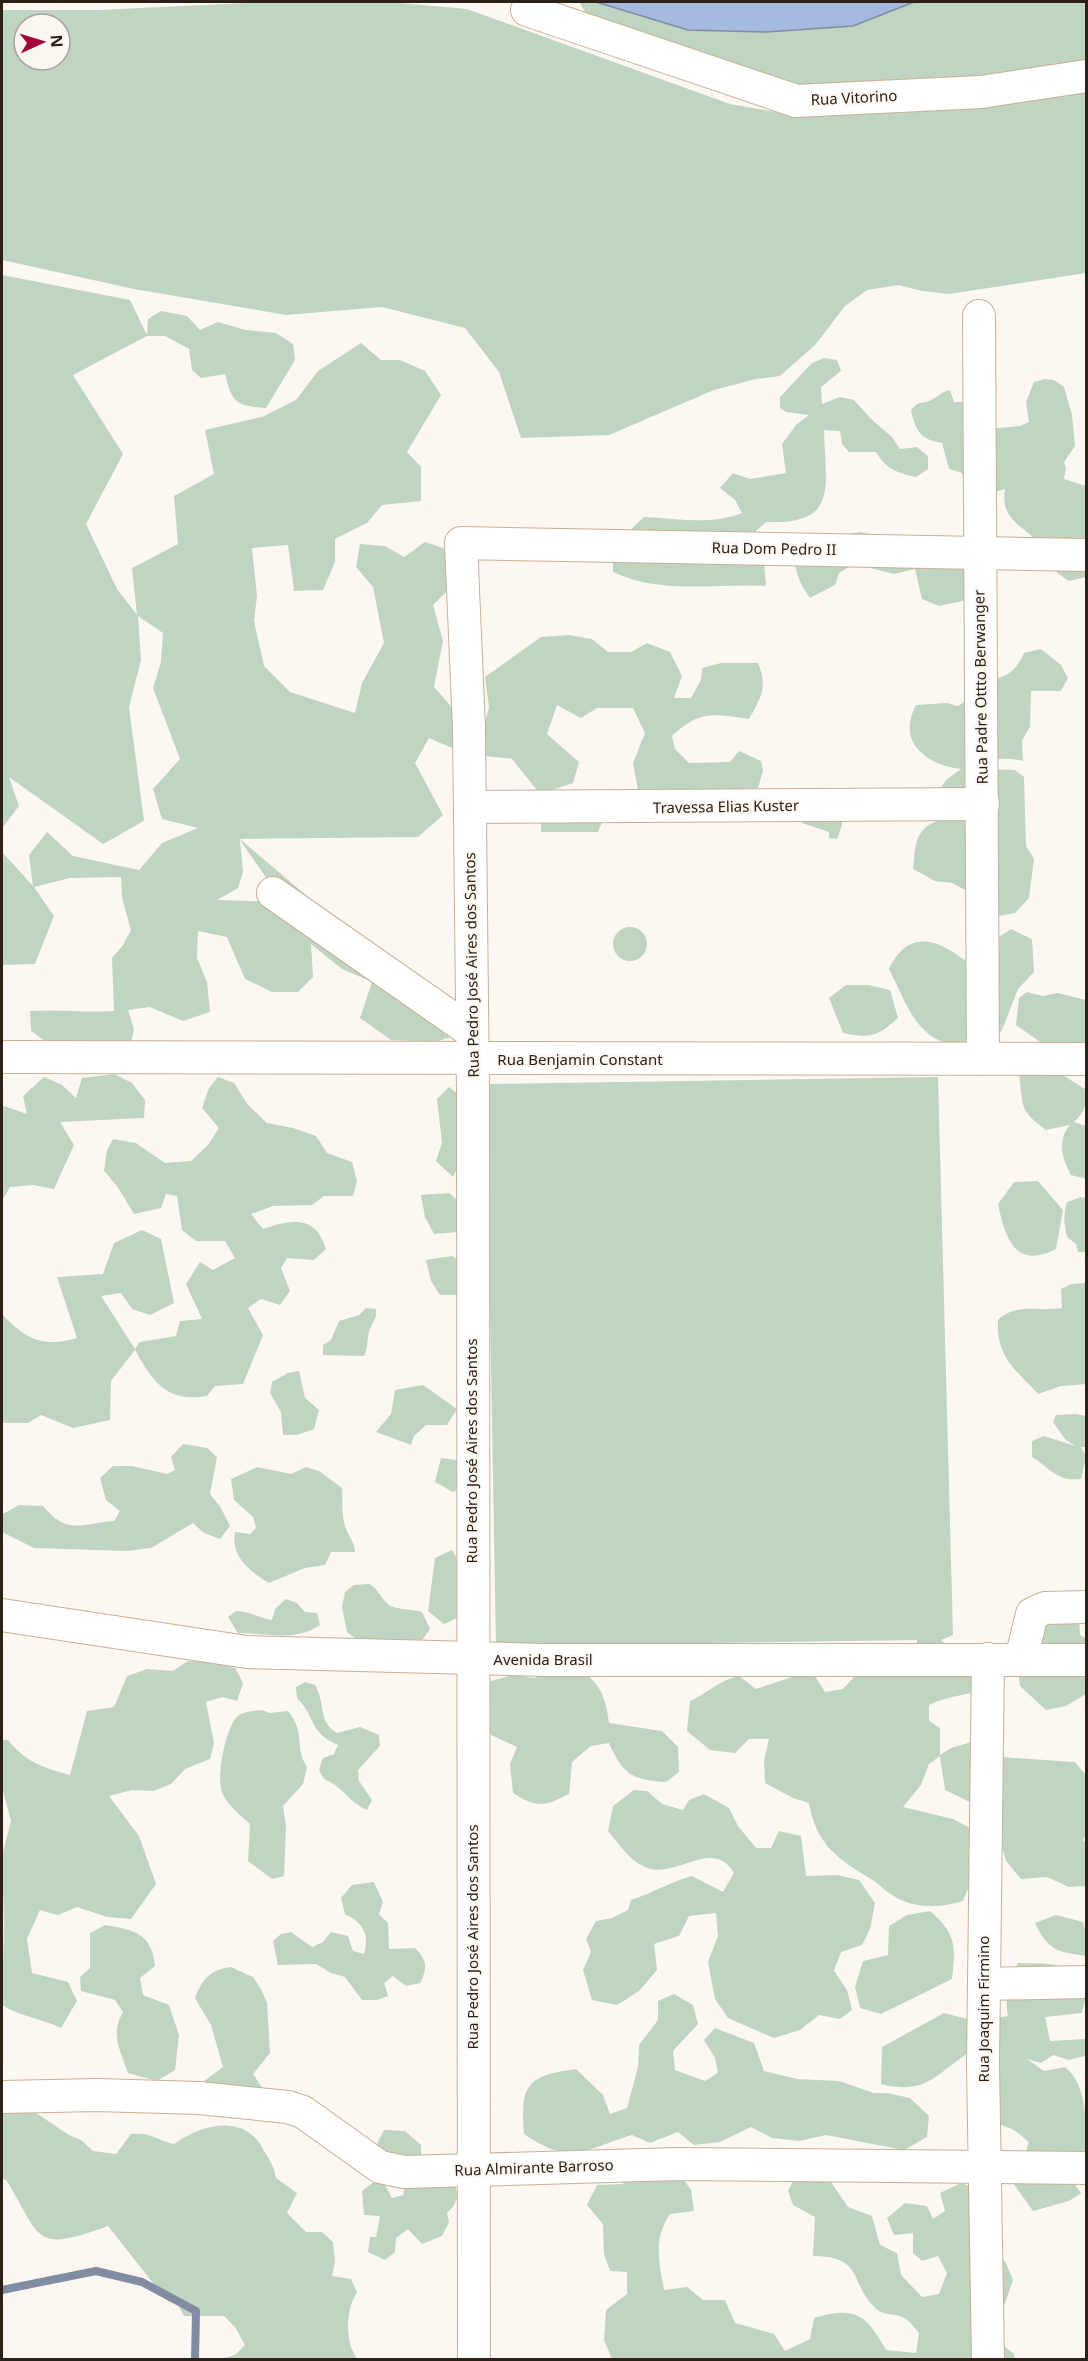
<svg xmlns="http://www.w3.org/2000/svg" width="1088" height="2361" viewBox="0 0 1088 2361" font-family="'Noto Sans',sans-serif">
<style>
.green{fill:#bfd5c2;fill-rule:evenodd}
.water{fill:#a5badf;stroke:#818ca3;stroke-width:1.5}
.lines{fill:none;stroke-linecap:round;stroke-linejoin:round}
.stream{stroke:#818ca3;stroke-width:8}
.minor-casing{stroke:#cab094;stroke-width:34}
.minor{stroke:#fff;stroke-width:32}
.labels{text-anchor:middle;stroke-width:4.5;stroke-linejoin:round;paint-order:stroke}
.street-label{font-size:15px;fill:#2c2117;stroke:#fdf7f1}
</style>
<rect width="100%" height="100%" fill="#fdf7f1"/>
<!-- green -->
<g class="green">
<path d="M269 2H389L467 9 730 104 776 112 821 113 1086 88V273L949 294 922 291 899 285 867 290 845 306 816 344 780 376 756 379 714 390 609 435 521 438 499 372 465 328 382 307 286 315 134 289 2 260V10H99ZM24 24H60V60H24Z"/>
<polygon points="579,2 596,2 688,30 766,32 853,26 914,2 1086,2 1086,66 979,81 798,89 587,15"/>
<path d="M2 275 130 300 147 335 148 319 161 311 187 316 200 330 218 322 246 330 276 333 293 344 295 360 266 408C236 406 232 403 225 374L201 378 192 370 189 349 165 336H147L73 375 123 454 86 524 117 589 137 615 132 568 178 544 174 496 214 474 205 430 262 417 296 400 318 371 361 343 381 360H400L425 371 441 395 407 452 421 467V501L382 505 367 523 335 539V562L323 590 294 591 288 545 252 548 257 596 254 621 264 666 290 692 355 713 362 683 384 643 373 587 356 567 360 544 385 546 404 557 425 542 455 552 456 582 433 605 443 641 434 687 450 705 463 728 452 748 429 738 415 763 443 815 418 837 240 839 410 984 456 1035 436 1042 391 1040 360 1018 372 982 342 969 311 944 313 977 298 992H272L245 979 227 937 198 931 197 958 207 982 210 1012 183 1021 150 1007 128 1010 134 1029 131 1044H49L31 1031 30 1011C59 1009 85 1013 114 1011L112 958 123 945 131 930 122 898 121 877 70 878 34 887 54 916 35 964 2 965V852L33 886 29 855 47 832 73 856 139 870 162 843 198 828 162 819 153 789 180 759 153 688 161 662 163 633 138 616 141 660 129 707 144 821 103 844 9 777 19 806 2 828ZM240 840 283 902 217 900 238 888 243 872Z"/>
<path d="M824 358 837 360 841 371 821 387 822 404 840 397 854 400 871 419 892 437 900 449 917 447 928 456V469L916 477C897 473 886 469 876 452H849L842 444 840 431 824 430C825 486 840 525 766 522L753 534 763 549 766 586C714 583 662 595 613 572V546L644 517C678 518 709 526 742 513L735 500 720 488 733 473 750 479 786 473 782 444 796 425 809 415 786 412 780 408V397L812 363Z"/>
<path d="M1045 379 1054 380 1064 387 1072 415 1075 446 1064 462 1066 468 1064 479 1086 486V577L1069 581C1055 573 1045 559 1033 548L1032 536C1014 522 1001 514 1005 489L988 494 960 472 949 469 942 443C921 440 915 430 911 410 920 399 923 405 933 399 940 395 941 392 950 390L954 402H967L976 430 1020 426 1029 422 1026 402 1034 382Z"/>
<path d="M861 532C879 537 898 542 917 540 944 537 940 533 968 542L967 600 939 606 922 599 915 569 894 574 854 564 839 573 835 585 810 598C798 582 795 570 793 550L833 536Z"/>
<path d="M569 635 592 639 608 652H631L647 643 670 652 682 676 674 698H691L701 680 702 668 721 663H758C768 687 761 698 749 719 713 714 700 710 672 736L675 749 689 763 730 762 739 751 761 761 763 771 758 788 736 789 706 806H641L633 763 645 733 633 708H597L581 718 557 705 547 734 579 762 573 783 540 794 512 759 485 756 482 734 489 707 485 677 541 637Z"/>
<path d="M1041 649 1061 665 1068 678 1061 691H1031L1030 727 1022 740 1023 761C1002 756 983 760 964 768L1015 770 1024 777 1026 846 1034 859 1029 898 1015 913 993 917 967 891 952 883 935 881 913 869C916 841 915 826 946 818L937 793 946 780 961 769C927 765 896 743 916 705L947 703 958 706 969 699 981 681C1004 678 1014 675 1024 653Z"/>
<path d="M798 789C833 789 853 804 837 839L829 838V832L802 823 793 805Z"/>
<polygon points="541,817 603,819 598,832 541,832"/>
<circle cx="630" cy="944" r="17"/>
<path d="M1011 929 1032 939 1034 972 1018 989 1002 1030 992 1043C980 1044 966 1046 954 1045 915 1039 905 999 889 969 907 931 935 937 964 960Z"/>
<path d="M846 985H868L890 990 898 1018C878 1036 870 1039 843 1033L829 998Z"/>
<polygon points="1027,992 1043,996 1058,993 1086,1000 1086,1045 1040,1042 1016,1025 1019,998"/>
<path d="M1053 1069 1085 1089C1087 1104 1085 1112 1074 1122L1086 1126V1179L1071 1175C1062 1159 1057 1140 1070 1125L1046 1130C1018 1109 1024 1108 1019 1074Z"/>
<polygon points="114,1074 132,1083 145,1100 144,1118 60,1122 74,1145 54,1189 33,1185 10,1187 2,1201 2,1108 4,1106 27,1114 23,1096 44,1077 62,1085 76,1098 82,1078"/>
<path d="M218 1077 234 1083 248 1105 267 1123 293 1128 316 1136 327 1153 352 1162 357 1181 353 1196H324L312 1205 273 1206 251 1214 263 1229C292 1219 316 1215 326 1249L314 1260 287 1258 281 1268 290 1291 280 1305 261 1299 248 1308 263 1335 243 1384 215 1386 207 1396C167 1403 153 1382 135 1350L111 1381 110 1420 73 1428 41 1415 28 1423H2V1314C25 1339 43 1348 77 1338L57 1277 103 1274 114 1243 142 1230 161 1239 174 1303 150 1315 132 1309 121 1293 101 1296 135 1349 140 1342 176 1336 180 1321 202 1319 186 1284 200 1262 213 1270 235 1258 225 1241H196L182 1230 177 1196 166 1194 161 1208 134 1214 117 1186 104 1171 107 1150 113 1139 136 1143 165 1163 191 1161 207 1146 219 1128 202 1108 209 1088Z"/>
<path d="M938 1077 953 1635 941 1640 963 1659 984 1689C965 1696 947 1696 929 1705V1721L940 1728V1755L951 1748 975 1741 1001 1757 1075 1762 1086 1775V1835L1083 1840 1086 1843V1886L1069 1887 1047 1877 1021 1879 1006 1861 1000 1839 972 1803 945 1790 940 1756 929 1764 921 1785 903 1807 953 1819 972 1829 984 1850 963 1901C940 1908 913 1909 892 1895 885 1891 880 1885 874 1881 839 1860 816 1845 809 1803L793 1798 765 1783 764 1761 769 1739H749L735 1753 710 1750 687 1731 690 1701C708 1693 719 1680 739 1676L756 1689C776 1683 793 1675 813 1673L825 1692 843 1689 855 1676 881 1664 899 1676 916 1677 917 1640 496 1646 487 1143 462 1158 453 1177 436 1161 442 1143 437 1099 449 1087 455 1092 473 1090 487 1084Z"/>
<path d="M1038 1181 1063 1210 1056 1249C1015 1270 1005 1238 998 1204L1014 1182Z"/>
<polygon points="449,1193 456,1199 463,1218 458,1232 434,1234 425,1217 421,1195"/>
<path d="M1081 1197 1086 1198V1252H1078L1076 1244 1067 1237C1064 1224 1063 1214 1067 1202Z"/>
<polygon points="452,1256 460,1261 461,1295 440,1295 431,1281 426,1260"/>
<path d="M1086 1283V1384L1061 1386 1038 1394C1015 1369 996 1357 998 1320 1017 1302 1039 1312 1062 1308L1061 1289 1071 1284Z"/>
<path d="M366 1308 376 1309C377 1319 374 1319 371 1327 366 1336 369 1346 364 1356L323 1355V1345L331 1340 339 1321 359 1315Z"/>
<polygon points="299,1371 305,1398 319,1410 314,1429 297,1435 283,1435 281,1412 270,1393 272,1382 288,1373"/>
<polygon points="423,1385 457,1409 447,1425 426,1425 414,1436 411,1445 376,1432 391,1414 395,1390"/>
<path d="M1076 1414 1086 1416V1447H1081L1086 1457 1081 1479C1057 1482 1050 1468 1032 1457V1441L1044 1436 1075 1446 1065 1439 1053 1422 1056 1415Z"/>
<path d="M183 1444 207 1448 217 1457 210 1494 221 1508 230 1526 220 1539 204 1533 193 1523 151 1548 127 1551 34 1548 2 1532 3 1514 19 1505 43 1506C67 1535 80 1524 114 1521L120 1511 106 1500 100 1478 113 1466H132L167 1474 175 1470 171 1457Z"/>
<polygon points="441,1458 464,1461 462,1487 453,1492 435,1482"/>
<path d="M257 1467 291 1474 306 1467 319 1471 342 1488C343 1500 341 1514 345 1526 348 1536 354 1540 355 1552H331L325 1565 305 1568 269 1583C250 1572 230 1556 235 1532L250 1534 256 1528 253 1517 234 1500 231 1479Z"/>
<polygon points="452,1550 461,1566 464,1615 444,1624 428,1611 435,1558"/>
<path d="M369 1584C379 1589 380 1598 389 1605 397 1610 412 1609 422 1612L430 1629 421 1642 370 1650 347 1632 342 1607 345 1592 354 1585Z"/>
<path d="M286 1599 297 1603 305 1612 317 1613 320 1625C296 1642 266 1633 238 1633L228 1617 236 1611C250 1611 258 1618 272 1620L275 1609Z"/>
<polygon points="1079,1614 1080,1635 1086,1638 1086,1694 1066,1706 1046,1710 1020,1686 1018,1670 1030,1653 1041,1644 1032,1626"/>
<path d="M188 1661 213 1662 235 1668 243 1683 237 1701 223 1697 206 1702 214 1743 210 1759 185 1769 171 1784 154 1791 132 1790 109 1796 139 1836 156 1884 131 1919 107 1917 77 1907 58 1915 40 1910 27 1939 32 1973 68 1982 77 2001 61 2028C41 2018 21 2017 2 2005L4 1924 2 1856 11 1821 2 1787V1740H8C27 1763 42 1767 70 1775L87 1711 114 1707 127 1676 147 1669 173 1671Z"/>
<path d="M573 1664C599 1682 605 1692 609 1723L662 1731 678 1747 679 1772 666 1782C631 1780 623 1774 609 1743L591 1746 572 1762 569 1794C544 1807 537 1808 513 1793L510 1764 517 1747 491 1735 479 1711 491 1681 513 1675 535 1678 544 1665Z"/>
<path d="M305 1682 315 1685C326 1703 317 1721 337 1733L360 1727 379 1735 380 1746 358 1770 359 1781 372 1800 367 1810C350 1803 342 1786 324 1779L319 1770 323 1758 334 1754 338 1745C308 1732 317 1718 297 1698L296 1687Z"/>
<path d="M262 1710 270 1713 288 1711C306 1733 294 1747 307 1767L303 1784 283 1806 286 1827 284 1876 272 1879 248 1861 250 1824C241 1816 226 1804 222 1792 216 1777 226 1724 239 1715 246 1711 254 1711 262 1710Z"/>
<path d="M634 1790 647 1791 662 1804 683 1810 689 1800 704 1794 729 1808 738 1826 756 1848H771L779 1831 801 1836 806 1876 837 1875 859 1880 875 1903 870 1929 862 1945 841 1952 834 1971 847 1990 852 2010 840 2019 819 2015 800 2030 774 2038 728 2018 715 1999 708 1962 718 1936 716 1913 689 1916 679 1936 654 1944 657 1970 639 1991 617 2005 592 2000 583 1970 591 1952 586 1939 596 1921 612 1918 628 1910 631 1900C652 1893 670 1882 692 1876L723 1892 734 1873C712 1836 675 1881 645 1867 630 1861 618 1843 608 1831L613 1806Z"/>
<path d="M374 1882 383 1902 379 1914 388 1923 389 1949 415 1948C427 1960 428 1968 420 1983L406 1986 393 1976 384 1983 388 1996 377 2000H362L345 1977 331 1973 316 1964 278 1965 273 1941 281 1934 291 1932 312 1947 323 1942 331 1932 348 1936 353 1951 364 1954C370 1934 363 1923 345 1914L341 1898 352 1885Z"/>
<path d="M930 1911C956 1933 956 1947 952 1979L881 2014 860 2008 855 1987 863 1961 888 1955 889 1926 907 1915Z"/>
<path d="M1056 1915 1083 1922 1086 1934V1956C1058 1952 1048 1951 1035 1923Z"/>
<path d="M105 1925C134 1930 152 1933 155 1966L140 1978 143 1995 169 2005 179 2035 175 2070 157 2081 128 2073C120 2049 110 2035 123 2012L115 2000 81 1991 80 1977 90 1968V1933Z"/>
<path d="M1018 1963C1059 1964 1066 1960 1086 1997L1082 2013 1045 2017 1050 2041 1085 2039V2056L1069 2060 1053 2055 1041 2063 1027 2059 1044 2071 1065 2067C1088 2086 1086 2122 1086 2152L1067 2174 1081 2193 1069 2201 1033 2211 1008 2176 1026 2151 1029 2142 1014 2130 999 2124 989 2019 1008 2016C1004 1996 1009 1981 1018 1963Z"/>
<path d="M231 1967 253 1977 261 1989 267 2003 270 2053 253 2074 261 2086 263 2103 212 2094 204 2081 223 2067 211 2025 195 1998C203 1978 210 1970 231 1967Z"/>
<path d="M674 1994 693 2005 698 2024 673 2051 675 2070 705 2081 718 2073 715 2058 704 2040 715 2028 754 2043 764 2071 797 2079 839 2081 874 2093H887L910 2098 929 2116 927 2137 904 2150 826 2135 799 2141 772 2138 751 2127 720 2142 694 2145 678 2132 650 2143 632 2135C583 2150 571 2166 524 2134 520 2084 527 2076 576 2069L603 2095 610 2114 627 2108 638 2067 639 2045 658 2020V2001Z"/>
<path d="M944 2013 971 2020 968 2053C934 2076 925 2095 881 2084L882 2047Z"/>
<path d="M27 2107 69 2135 81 2140 93 2151 116 2154 131 2134C151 2132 155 2139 174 2144 202 2124 244 2113 263 2149 269 2160 274 2165 276 2178L297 2193 287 2213 306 2232H322L333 2242 335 2262 332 2276 351 2279 357 2292C345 2311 345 2341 357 2359H221L235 2355 245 2345 235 2327 224 2316H184L178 2305 164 2297 108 2226C34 2253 42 2240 7 2181L2 2178V2110Z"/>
<polygon points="384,2130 405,2131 421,2145 421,2156 408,2171 373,2152"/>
<path d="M799 2169H822L848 2207 872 2216 880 2245 897 2253 901 2275 922 2297 939 2294 947 2273 938 2256 922 2261 913 2253V2233L894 2235 887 2218 905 2203 927 2206 933 2219 945 2211 940 2193 961 2183 984 2191 985 2239 1006 2263 1013 2280 1004 2306 1002 2344 1014 2354 1015 2359H612L604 2340 606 2310 627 2294V2272L610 2271 604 2254 603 2224 587 2205 597 2185 623 2184 629 2171 677 2170 691 2190 694 2211 670 2214C653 2239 659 2261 664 2290L687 2287 703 2300H725L735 2323 774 2334 785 2351 810 2339 814 2318C855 2306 866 2314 886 2350L916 2353 919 2333C914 2327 908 2319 902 2317 895 2314 885 2315 879 2311 848 2287 867 2256 813 2256L815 2217 793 2205 788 2191Z"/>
<path d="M416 2177 424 2187 428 2182 453 2181C460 2195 458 2203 447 2213L449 2222 442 2236 422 2244 408 2229 396 2238 395 2252 385 2260 368 2252 370 2237H376L380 2216 364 2215 362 2191 375 2181H383L392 2198 403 2195 407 2178Z"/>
</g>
<!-- water -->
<polygon class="water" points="596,2 914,2 853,26 766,32 688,30"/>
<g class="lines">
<!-- stream -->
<polyline class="stream" points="2,2290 96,2271 142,2282 196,2311 195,2360"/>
<!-- minor casing -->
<g class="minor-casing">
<g id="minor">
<polyline points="527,10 796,101 981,92 1086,76"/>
<polyline points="979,316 983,1058"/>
<polyline points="470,807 983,804"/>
<polyline points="273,893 472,1032"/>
<polyline points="2,1057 1086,1059"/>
<polyline points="2,1615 247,1652 545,1660 1086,1660"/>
<polyline points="988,1659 983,2064 988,2360"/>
<polyline points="1021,1659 1032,1614 1045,1608 1086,1607"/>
<polyline points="984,1984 1086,1982"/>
<polyline points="2,2097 97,2095 199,2098 288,2107 303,2112 380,2167 404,2172 676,2164 1086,2168"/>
<polyline points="474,2360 473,1093 469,728 461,543 1086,555"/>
</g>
</g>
<!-- minor -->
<use href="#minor" class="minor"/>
</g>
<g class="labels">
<!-- street labels -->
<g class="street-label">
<text transform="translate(854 98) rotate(-3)" y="5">Rua Vitorino</text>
<text transform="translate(774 549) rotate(1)" y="5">Rua Dom Pedro II</text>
<text transform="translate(981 687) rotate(-91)" y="5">Rua Padre Ottto Berwanger</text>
<text transform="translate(726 807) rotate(-1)" y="5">Travessa Elias Kuster</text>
<text transform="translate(472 965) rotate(-91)" y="5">Rua Pedro José Aires dos Santos</text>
<text x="580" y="1065">Rua Benjamin Constant</text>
<text transform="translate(472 1451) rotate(-90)" y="5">Rua Pedro José Aires dos Santos</text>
<text x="543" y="1665">Avenida Brasil</text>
<text transform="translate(473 1937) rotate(-90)" y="5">Rua Pedro José Aires dos Santos</text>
<text transform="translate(984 2009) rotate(-90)" y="5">Rua Joaquim Firmino</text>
<text transform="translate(534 2168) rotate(-2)" y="5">Rua Almirante Barroso</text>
</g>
</g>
<!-- border -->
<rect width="1088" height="2361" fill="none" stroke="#2c2117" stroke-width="6"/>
<!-- north arrow -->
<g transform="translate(42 42) rotate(86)"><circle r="28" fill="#fdf7f1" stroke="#a9a19a" stroke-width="1.5"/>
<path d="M0-4.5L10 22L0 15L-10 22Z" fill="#a3053b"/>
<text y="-9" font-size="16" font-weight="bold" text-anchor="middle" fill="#2c2117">N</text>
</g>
</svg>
